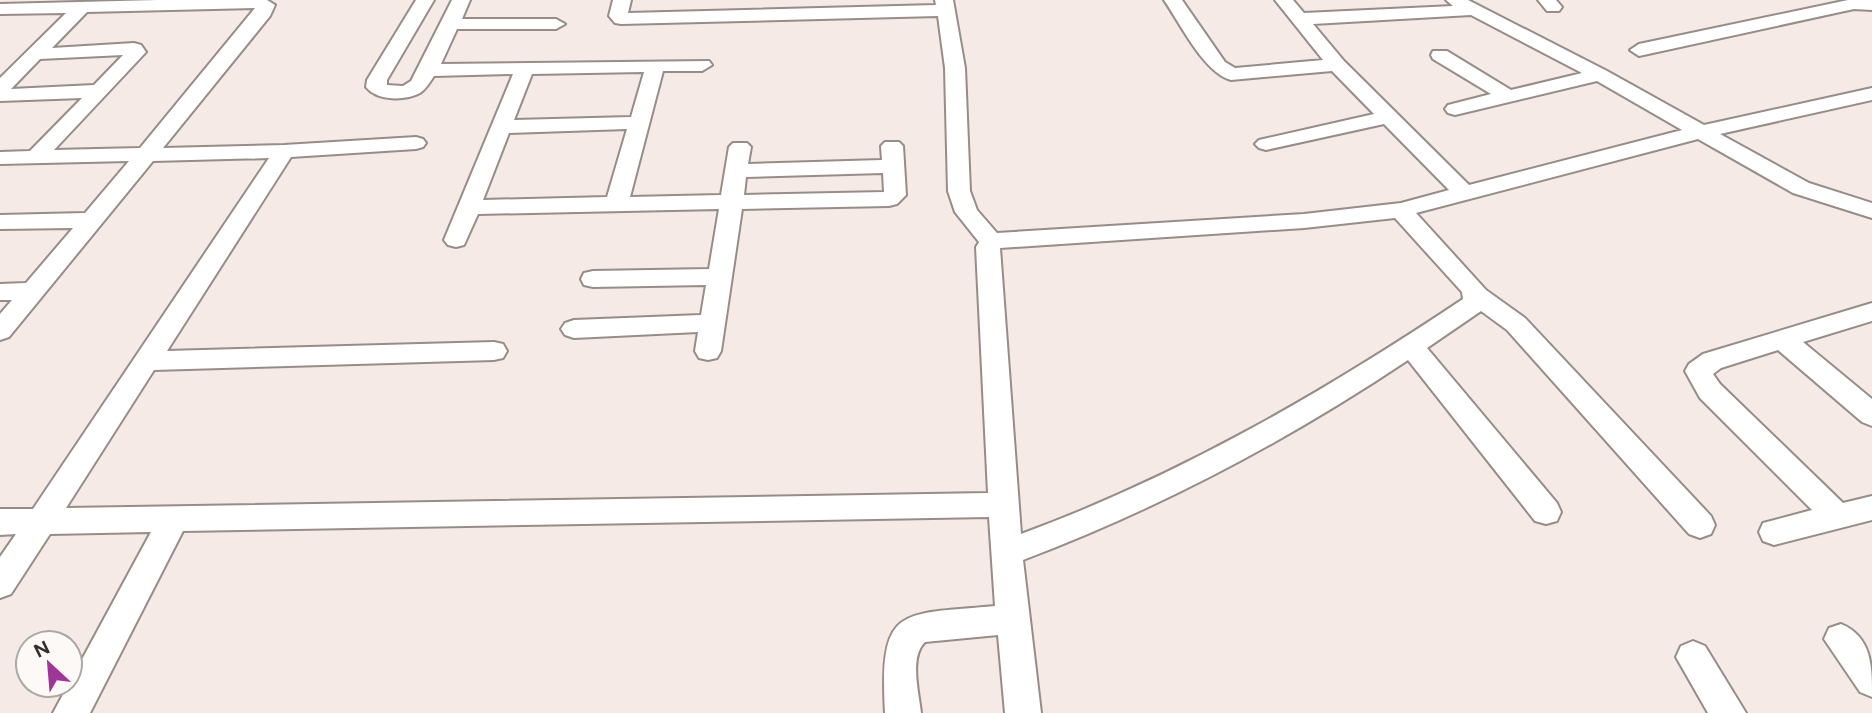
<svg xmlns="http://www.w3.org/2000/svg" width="1872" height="713" viewBox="0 0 1872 713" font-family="Figtree,sans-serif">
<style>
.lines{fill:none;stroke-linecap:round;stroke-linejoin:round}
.minor-casing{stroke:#968c88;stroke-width:4}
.minor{fill:#fff;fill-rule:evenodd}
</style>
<rect width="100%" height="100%" fill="#f5eae5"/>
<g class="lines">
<!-- minor casing -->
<g class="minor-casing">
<g id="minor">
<path d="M158 0H267L275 5 270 16 163 148 284 145 416 137 423 139 426 143 423 147 416 149 291 157 167 351 494 342 503 344 507 351 503 358 494 360 154 370 66 508 988 493 976 247 979 242 955 212 948 191 945 68 938 16 621 24 615 23 609 16 613 0H631L628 13 936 5 935 0H953L965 68 970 191 977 210 997 233 1304 214 1401 203 1449 190 1384 124 1266 150 1259 148 1255 144 1259 140 1374 114 1332 71 1231 80C1204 73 1180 23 1164 0H1182L1225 62 1235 68 1323 60 1275 0H1293L1304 13 1453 6 1446 0H1468L1607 71 1704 125 1872 88V100L1720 134 1809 183 1872 203V218L1793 193 1698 139 1416 213 1486 290 1525 318 1711 516 1715 525 1711 534 1700 538 1689 534 1507 330 1481 311 1427 348 1557 503 1561 512 1557 521 1546 524 1535 521 1408 360C1287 441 1160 508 1023 560L1041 713H1005L998 635 925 642C909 657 919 693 921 713H885C879 604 900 615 995 606L989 517 183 531 90 713H53L151 532 50 534 11 594 0 598V557L16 534 0 535V509H33L269 158 153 161 9 337 0 340V314L12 300H0V284L26 283 73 228 0 229V215L85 213 129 161 0 164V152L30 151 82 98 0 101V78L66 13 0 14V4ZM255 8 140 148 54 150 146 52 141 45 134 43 52 48 87 12ZM1471 15 1582 73 1511 90 1447 51H1433L1431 55 1433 59 1491 94 1448 105 1445 109 1448 113 1455 115 1597 81 1682 130 1469 185 1344 61 1313 24ZM123 55 94 85 11 89 40 59ZM1395 218 1462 292 1463 299C1324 392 1179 476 1021 534L1000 248 1304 228Z"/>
<path d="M416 0H434L387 80V85L403 86 411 81 452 0H470L462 19H556L565 24 556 29H457L441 64 709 61 712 65 702 71H663L630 197 721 195 729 147 733 143H747L751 147 748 164 882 160 881 146 885 142H899L903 146 906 195 897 204 889 206 742 209 721 351 717 358 708 360 699 358 695 351 698 332 574 338 565 335 561 329 565 323 574 320 701 315 706 285 593 287 584 285 581 279 584 273 593 271 709 269 719 209 478 214 464 245 456 247 448 245 444 240 513 74 434 76C430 82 426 89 420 93 405 101 377 101 366 87L367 80ZM644 72 631 117 514 120 532 74ZM627 129 607 197 483 200 509 133ZM883 173 884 192 744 195 746 177Z"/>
<polygon points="1538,0 1556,0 1562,7 1559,11 1547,11"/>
<polygon points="1848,0 1872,0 1872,10 1854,9 1639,56 1630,50 1639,44"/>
<polygon points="1872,303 1872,321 1803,342 1872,399 1872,426 1862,422 1778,350 1721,368 1713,374 1720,384 1843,503 1872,496 1872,520 1774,545 1763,541 1759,532 1763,523 1812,510 1700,398 1685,371 1689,364 1703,354"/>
<path d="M1841 624C1872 637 1872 666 1872 697L1860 692 1824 639 1829 628Z"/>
<polygon points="1693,641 1705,646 1746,713 1708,713 1676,657 1681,646"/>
</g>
</g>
<!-- minor -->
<use href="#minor" class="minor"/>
</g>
<!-- north arrow -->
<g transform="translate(49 664) rotate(334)"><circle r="33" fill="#fdf9f7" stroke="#aca8a6" stroke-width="2"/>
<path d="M0-5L12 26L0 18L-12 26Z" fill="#9e3597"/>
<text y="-10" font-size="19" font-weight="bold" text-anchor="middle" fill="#332f2d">N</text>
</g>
</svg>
